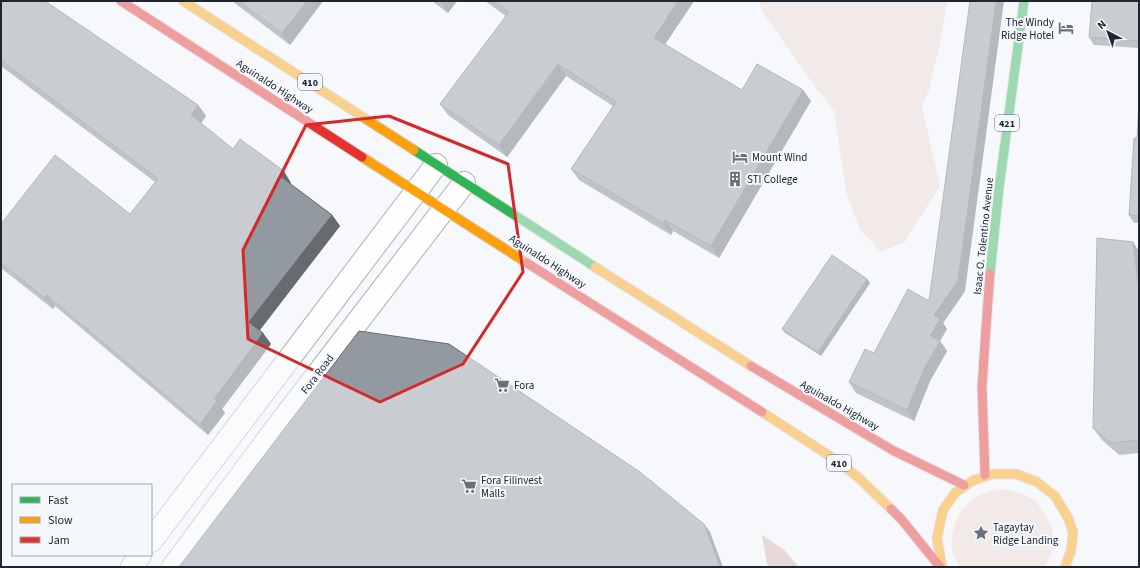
<svg xmlns="http://www.w3.org/2000/svg" width="1140" height="568" viewBox="0 0 1140 568" font-family="'Source Sans 3',sans-serif">
<style>
.green{fill:#edd9d3}
.water{fill:#d2b3a8}
.lines{fill:none;stroke-linecap:round;stroke-linejoin:round}
.street-casing{stroke:#acb0b5;stroke-width:24}
.fast-casing{stroke:#cfd1d4;stroke-width:11}
.slow-casing{stroke:#cfd1d4;stroke-width:11}
.jam-casing{stroke:#cfd1d4;stroke-width:11}
.street{stroke:#fefefe;stroke-width:22}
.fast{stroke:#30b455;stroke-width:9}
.slow{stroke:#ff9f0a;stroke-width:9}
.jam{stroke:#e5322d;stroke-width:9}
.wall{fill:#7e848a}
.shaded-wall{fill:#676b70}
.building{fill:#9399a0;stroke:#676b70}
.marked{fill:none;stroke:#d62828;stroke-width:3;stroke-linejoin:round}
.labels{text-anchor:middle;stroke-width:4;stroke-linejoin:round;paint-order:stroke}
.shield{fill:#f4f8fd;stroke:#60666e;stroke-width:1}
.shield-label{font-size:10px;font-weight:bold;fill:#202730}
.poi-label{font-size:11px;fill:#202730;stroke:#f4f8fd;text-anchor:start}
.street-label{font-size:11px;fill:#202730;stroke:#f4f8fd}
</style>
<rect width="100%" height="100%" fill="#f6f8fb"/>
<!-- green -->
<g class="green">
<polygon points="759,1 947,1 941,39 929,90 922,106 940,186 904,243 880,251 859,228 846,191 834,111 815,87 762,11"/>
<path d="M1004 489C1015 491 1025 494 1034 500 1036 501 1038 504 1040 507 1055 524 1058 547 1045 567H960C955 560 952 552 952 544 950 521 967 497 989 491 994 490 999 490 1004 489Z"/>
</g>
<!-- water -->
<polygon class="water" points="762,535 784,550 799,567 769,567 767,564"/>
<g class="lines">
<!-- street casing -->
<g class="street-casing">
<g id="street">
<polyline points="151,541 436,165"/>
<polyline points="132,567 140,555"/>
<polyline points="173,567 277,427 464,183"/>
</g>
</g>
<!-- fast casing -->
<g class="fast-casing">
<g id="fast">
<polyline points="414,150 595,267"/>
<polyline points="990,274 999,188 1024,1"/>
</g>
</g>
<!-- slow casing -->
<g class="slow-casing">
<g id="slow">
<polyline points="183,1 414,150"/>
<polyline points="362,157 527,263"/>
<polyline points="595,267 751,366"/>
<polyline points="762,412 836,460 860,479 891,509"/>
<polyline points="942,567 937,538 943,510 956,492 974,480 994,474 1016,474 1037,482 1055,496 1068,518 1073,532 1071,551 1065,567"/>
</g>
</g>
<!-- jam casing -->
<g class="jam-casing">
<g id="jam">
<polyline points="121,1 362,157"/>
<polyline points="527,263 762,412"/>
<polyline points="751,366 894,451 964,485"/>
<polyline points="985,475 982,387 986,328 990,274"/>
<polyline points="891,509 902,520 940,567"/>
</g>
</g>
<!-- street -->
<use href="#street" class="street"/>
<!-- fast -->
<use href="#fast" class="fast"/>
<!-- slow -->
<use href="#slow" class="slow"/>
<!-- jam -->
<use href="#jam" class="jam"/>
</g>
<!-- wall -->
<g class="wall">
<polygon points="1,1 198,105 206,116 201,123 233,149 291,183 290,184 332,215 340,226 259,330 263,333 271,344 222,409 225,413 208,435 55,306 53,309 1,268 1,224 130,214 155,182 1,66"/>
<polygon points="232,1 323,1 290,45"/>
<polygon points="432,1 457,1 448,13"/>
<polygon points="485,1 694,1 665,44 742,90 803,90 811,101 719,258 673,231 671,235 579,180 571,169 613,106 566,76 507,157 448,115 440,104 506,16"/>
<polygon points="1139,1 1139,48 1094,45 1089,37"/>
<polygon points="1139,102 1139,223 1134,223 1129,215 1137,138"/>
<polygon points="1139,251 1139,453 1119,455 1102,440 1093,428"/>
<polygon points="867,279 870,283 821,356 785,333 782,329"/>
<polygon points="965,291 943,323 947,329 940,341 947,351 930,381 914,421 856,393 849,382 874,353 929,301"/>
</g>
<!-- shaded-wall -->
<g class="shaded-wall">
<polygon points="307,1 323,1 290,45 282,33"/>
<polygon points="440,1 457,1 448,13"/>
<polygon points="678,1 694,1 662,49 654,38"/>
<polygon points="996,1 1004,1 965,291 943,323 947,329 937,346 930,336"/>
<polygon points="558,64 566,76 507,157 499,145"/>
<polygon points="803,90 811,101 719,258 711,246"/>
<polygon points="198,105 206,116 199,126 191,115"/>
<polygon points="284,171 291,183 288,188 280,176"/>
<polygon points="332,215 340,226 257,334 249,322"/>
<polygon points="665,220 673,231 671,235 663,223"/>
<polygon points="1133,242 1139,251 1139,292"/>
<polygon points="867,279 870,283 821,356 818,352"/>
<polygon points="47,295 55,306 53,309 45,298"/>
<polygon points="263,333 271,344 222,409 225,413 208,435 200,424 214,399"/>
<polygon points="940,341 947,351 930,381 914,421 907,410 923,371"/>
<polygon points="704,524 710,532 723,567 720,567"/>
</g>
<!-- building -->
<g class="building">
<polygon points="1,1 45,1 198,105 191,115 233,149 240,139 284,171 280,176 332,215 249,322 263,333 214,399 217,401 200,424 47,295 45,298 1,263 1,224 55,155 130,214 158,179 1,60"/>
<polygon points="239,1 307,1 282,33"/>
<polygon points="493,1 678,1 654,38 742,90 757,64 803,90 711,246 665,220 663,223 571,169 616,102 558,64 499,145 440,104 509,12"/>
<polygon points="970,1 996,1 958,281 934,315 940,319 930,336 940,341 923,371 907,410 849,382 865,349 874,353 908,289 929,301"/>
<polygon points="1092,1 1139,1 1139,41 1089,37"/>
<polygon points="1139,102 1139,216 1129,215 1134,138 1137,138"/>
<polygon points="1097,238 1133,242 1139,292 1139,440 1111,443 1093,428"/>
<polygon points="832,255 867,279 818,352 782,329"/>
<polygon points="359,331 449,344 640,472 704,524 720,567 179,567"/>
</g>
<!-- marked area -->
<path d="M0 0H1140V568H0ZM389 116 508 164 523 272 463 364 380 402 248 339 243 250 306 125Z" fill="#f6f8fb" fill-opacity=".55" fill-rule="evenodd"/>
<path class="marked" d="M389 116 508 164 523 272 463 364 380 402 248 339 243 250 306 125Z"/>
<!-- icons -->
<defs>
<g id="hotel-bare" transform="scale(1.2)"><path d="M-6-4.5h1.5V1H6V5H4.5V3h-9V5H-6ZM-4 0a1.8 1.8 0 1 1 3.6 0ZM.5 0V-2.5h3Q6-2.5 6 0Z" fill="#6b7077" stroke="#f4f8fd" stroke-width="2.5" paint-order="stroke"/></g>
<g id="building-bare" transform="scale(1.2)"><path d="M-4-6H4V6H1V3H-1V6H-4ZM-2.5-4.3h1.7v1.8h-1.7ZM.8-4.3h1.7v1.8H.8ZM-2.5-1h1.7V.8h-1.7ZM.8-1h1.7V.8H.8Z" fill="#6b7077" stroke="#f4f8fd" stroke-width="2.5" paint-order="stroke"/></g>
<g id="supermarket-bare" transform="scale(1.2)"><path d="M-6-5.5h2.5l.6 2H6L4.5 2H-2.5L-4.4-4H-6ZM-1.5 3.2a1.3 1.3 0 1 0 .1 0ZM3 3.2a1.3 1.3 0 1 0 .1 0Z" fill="#6b7077" stroke="#f4f8fd" stroke-width="2.5" paint-order="stroke"/></g>
<g id="sight-bare" transform="scale(1.2)"><path d="M0-6L1.8-2.2L6-1.7L2.9 1.2L3.7 5.4L0 3.3L-3.7 5.4L-2.9 1.2L-6-1.7L-1.8-2.2Z" fill="#6b7077" stroke="#f4f8fd" stroke-width="2.5" paint-order="stroke"/></g>
</defs>
<g fill-rule="evenodd">
<use href="#hotel-bare" x="1066" y="28"/>
<use href="#hotel-bare" x="740" y="157"/>
<use href="#building-bare" x="735" y="179"/>
<use href="#supermarket-bare" x="502" y="385"/>
<use href="#supermarket-bare" x="469" y="486"/>
<use href="#sight-bare" x="981" y="533"/>
</g>
<g class="labels">
<!-- shield labels -->
<g class="shield">
<rect x="298" y="74" width="24" height="16" rx="3"/>
<rect x="995" y="115" width="24" height="16" rx="3"/>
<rect x="827" y="455" width="24" height="16" rx="3"/>
</g>
<g class="shield-label">
<text x="310" y="86">410</text>
<text x="1007" y="127">421</text>
<text x="839" y="467">410</text>
</g>
<!-- poi labels -->
<g class="poi-label">
<text x="1054" y="26" text-anchor="end">The Windy<tspan x="1054" dy="13">Ridge Hotel</tspan></text>
<text x="752" y="161">Mount Wind</text>
<text x="747" y="183">STI College</text>
<text x="514" y="389">Fora</text>
<text x="481" y="484">Fora Filinvest<tspan x="481" dy="13">Malls</tspan></text>
<text x="993" y="531">Tagaytay<tspan x="993" dy="13">Ridge Landing</tspan></text>
</g>
<!-- street labels -->
<g class="street-label">
<text transform="translate(275 86) rotate(33)" y="4">Aguinaldo Highway</text>
<text transform="translate(983 236) rotate(-84)" y="4">Isaac O. Tolentino Avenue</text>
<text transform="translate(548 261) rotate(33)" y="4">Aguinaldo Highway</text>
<text transform="translate(317 374) rotate(-53)" y="4">Fora Road</text>
<text transform="translate(840 405) rotate(30)" y="4">Aguinaldo Highway</text>
</g>
</g>
<!-- border -->
<rect width="1140" height="568" fill="none" stroke="#202730" stroke-width="4"/>
<!-- legend -->
<rect x="12" y="484" width="140" height="72" fill="#f4f8fd" stroke="#9fa4ab"/>
<rect x="20" y="497" width="20" height="6" fill="#30b455" stroke="#9fa4ab"/>
<text x="48" y="504" font-size="12" fill="#202730">Fast</text>
<rect x="20" y="517" width="20" height="6" fill="#ff9f0a" stroke="#9fa4ab"/>
<text x="48" y="524" font-size="12" fill="#202730">Slow</text>
<rect x="20" y="537" width="20" height="6" fill="#e5322d" stroke="#9fa4ab"/>
<text x="48" y="544" font-size="12" fill="#202730">Jam</text>
<!-- north arrow -->
<g transform="translate(1108 32) rotate(319)" stroke="#f4f8fd" stroke-width="3" paint-order="stroke">
<path d="M0-3L7 15L0 10L-7 15Z" fill="#202730"/>
<text y="-6" font-size="11" font-weight="bold" text-anchor="middle" fill="#202730">N</text>
</g>
</svg>
